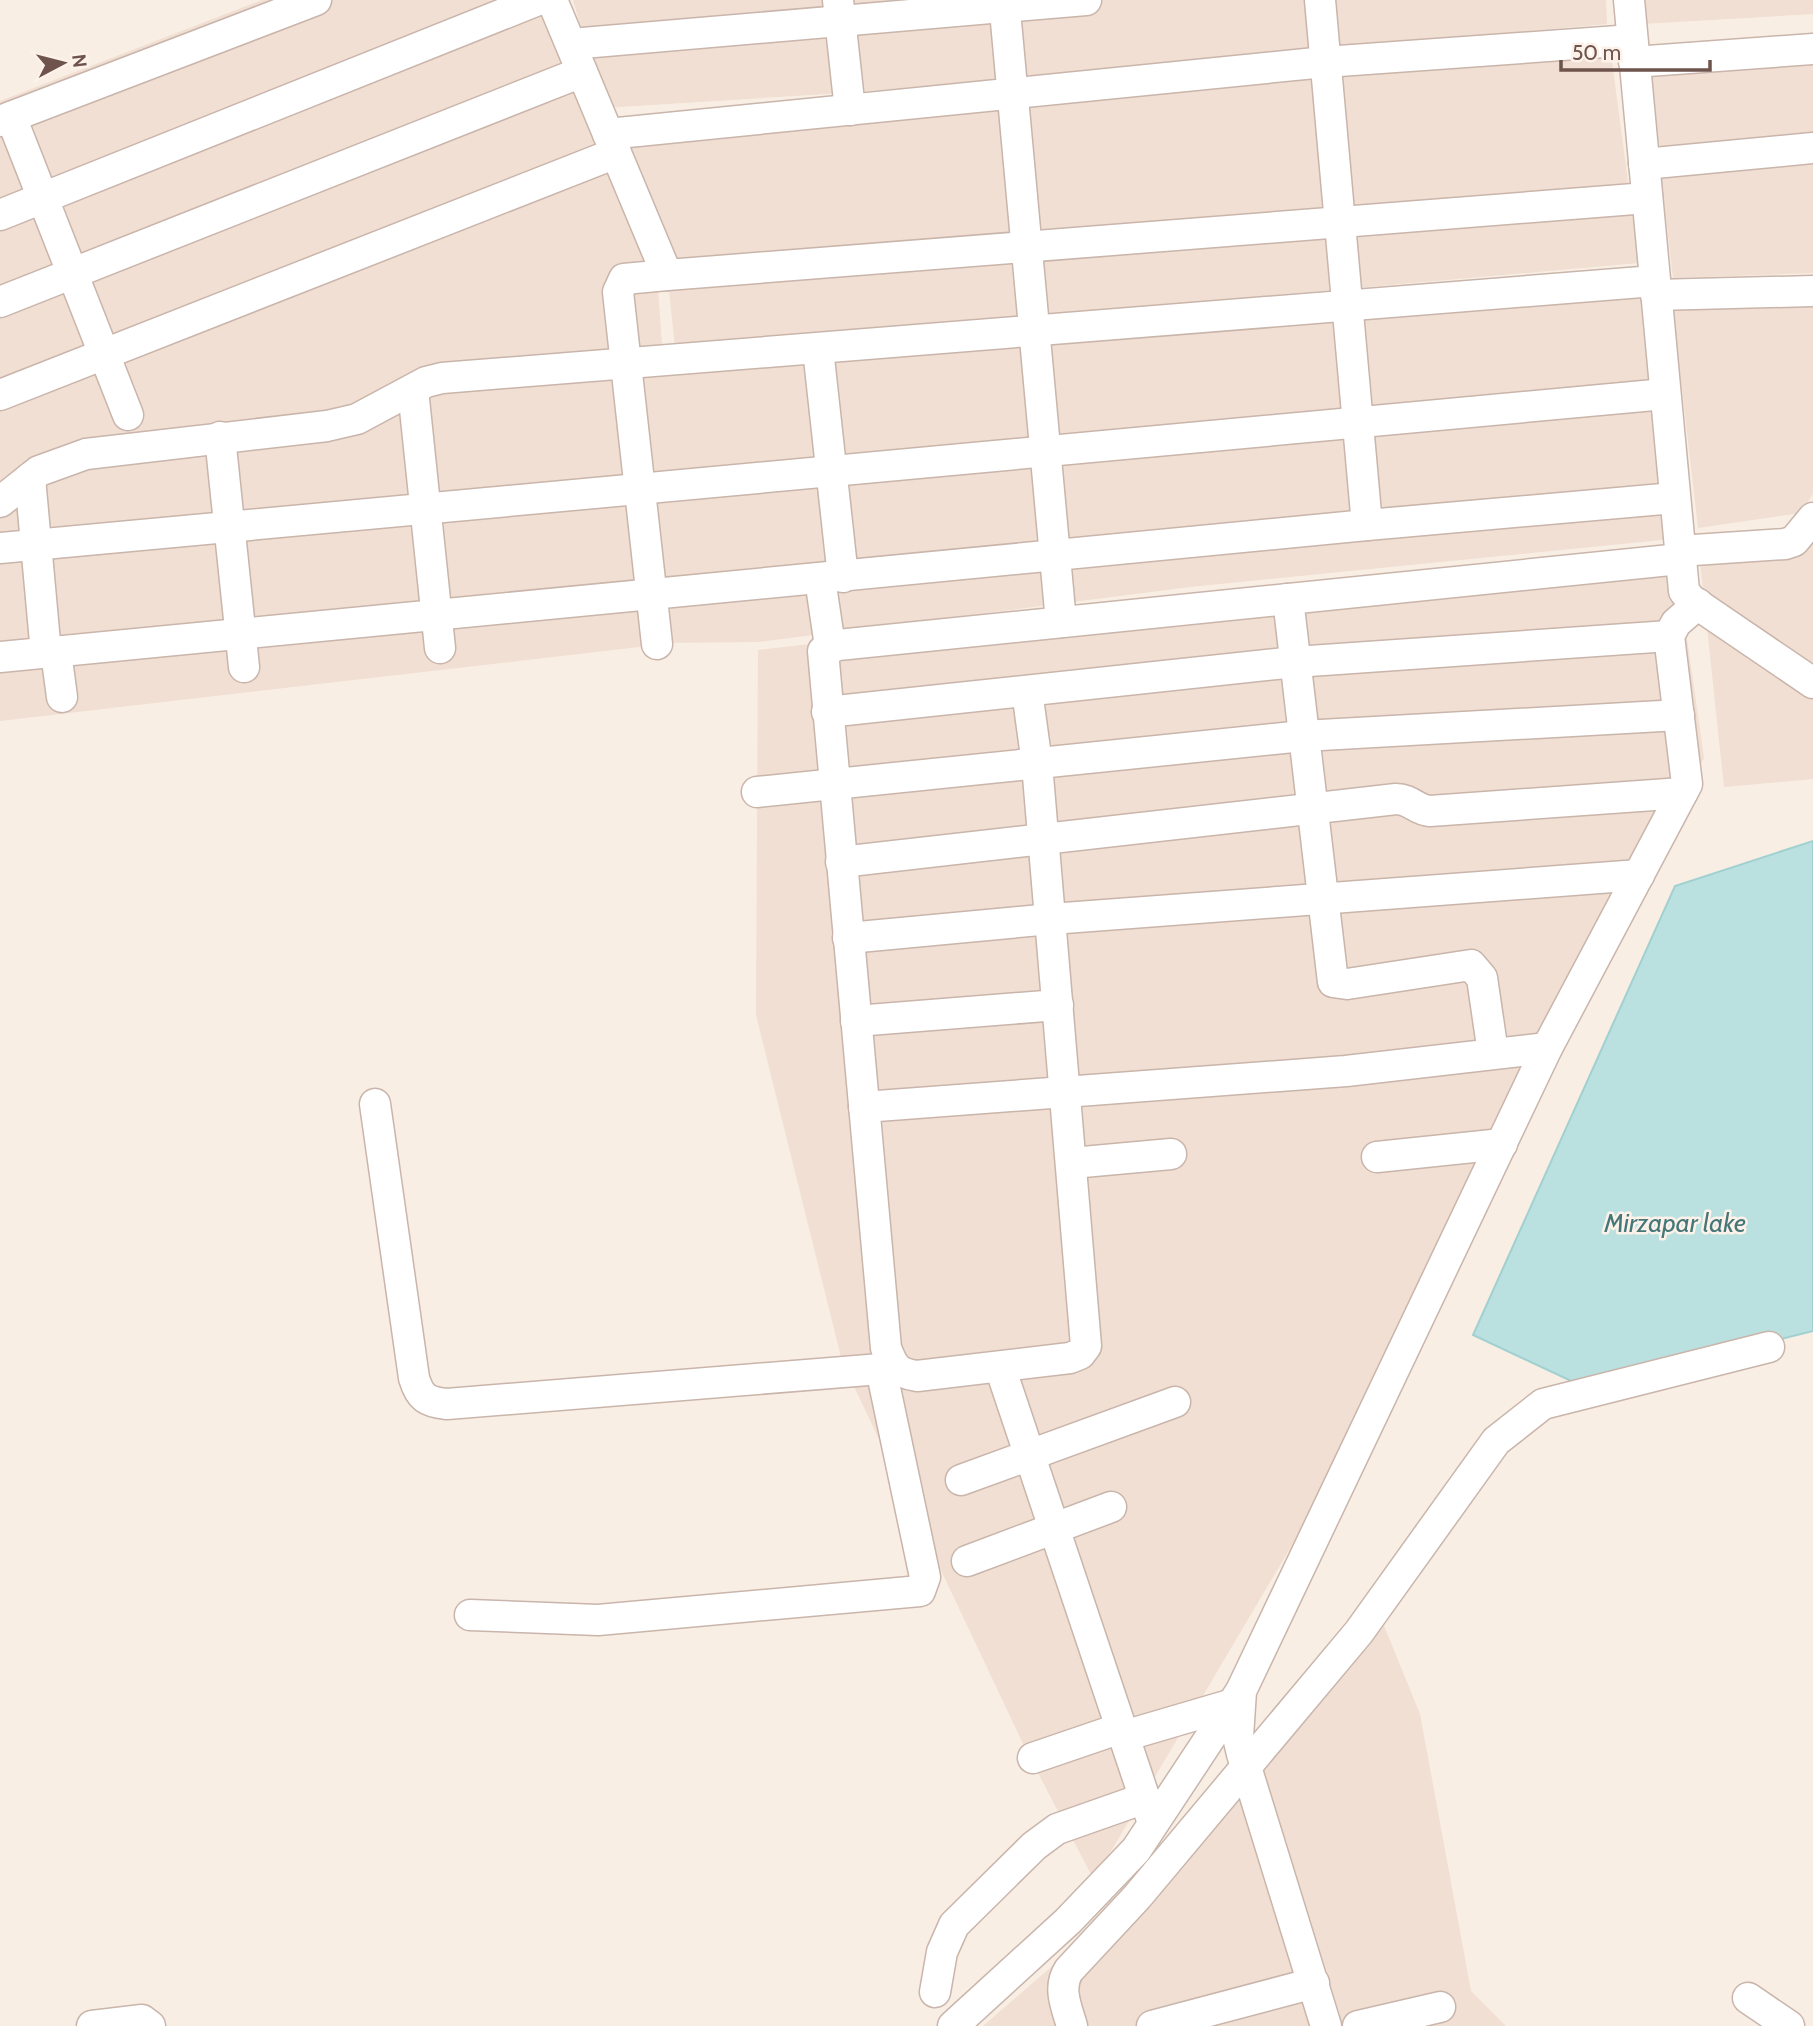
<svg xmlns="http://www.w3.org/2000/svg" width="1813" height="2026" viewBox="0 0 1813 2026" font-family="Cabin,sans-serif">
<style>
.residential{fill:#f0dfd2}
.water{fill:#bae0e0;stroke:#a1d0d1;stroke-width:2}
.lines{fill:none;stroke-linecap:round;stroke-linejoin:round}
.minor-casing{stroke:#c9b5ab;stroke-width:33}
.minor{stroke:#fff;stroke-width:30}
.labels{text-anchor:middle;stroke-width:5;stroke-linejoin:round;paint-order:stroke}
.water-label{font-size:26px;font-style:italic;fill:#457779;stroke:#fdf2e9}
</style>
<rect width="100%" height="100%" fill="#f9eee3"/>
<!-- residential -->
<g class="residential">
<polygon points="262,0 561,0 657,275 662,344 628,359 648,646 0,721 0,101"/>
<polygon points="573,0 1606,0 1607,24 858,92 604,108"/>
<polygon points="1641,0 1813,0 1813,14 1643,24"/>
<polygon points="1608,32 1639,263 675,348 667,270 608,120"/>
<polygon points="1813,38 1813,273 1673,278 1646,48"/>
<polygon points="1639,275 1672,539 1190,587 759,642 664,643 637,361"/>
<polygon points="1813,281 1813,494 1800,513 1698,528 1670,286"/>
<polygon points="1813,520 1813,779 1724,787 1698,543 1800,536"/>
<polygon points="1674,547 1704,758 1331,1479 1094,1880 1026,1750 842,1361 756,1015 758,650"/>
<polygon points="1378,1611 1420,1714 1471,1991 1506,2026 983,2026 1208,1831"/>
</g>
<!-- water -->
<polygon class="water" points="1813,841 1813,1331 1586,1388 1473,1335 1675,886"/>
<g class="lines">
<!-- minor casing -->
<g class="minor-casing">
<g id="minor">
<polyline points="552,0 667,275 1647,198"/>
<polyline points="838,0 850,110"/>
<polyline points="1004,0 1061,622"/>
<polyline points="1320,0 1367,525"/>
<polyline points="1629,0 1684,591 1691,600 1813,683"/>
<polyline points="571,44 1086,0"/>
<polyline points="1634,62 1813,49"/>
<polyline points="11,117 128,415"/>
<polyline points="0,121 316,0"/>
<polyline points="608,134 1325,62 1632,40"/>
<polyline points="1644,164 1813,148"/>
<polyline points="0,215 538,0"/>
<polyline points="1656,295 1813,291"/>
<polyline points="0,302 582,72"/>
<polyline points="818,349 843,577"/>
<polyline points="413,390 440,648"/>
<polyline points="0,395 616,153"/>
<polyline points="220,437 244,667"/>
<polyline points="30,478 46,653"/>
<polyline points="0,502 39,471 86,454 327,426 357,419 426,382 442,378 1654,281"/>
<polyline points="0,548 1665,394"/>
<polyline points="1679,551 1785,544 1794,541 1813,518"/>
<polyline points="820,579 830,646"/>
<polyline points="1288,599 1333,982 1347,984 1471,965 1482,978 1493,1053"/>
<polyline points="657,644 618,292 624,279 667,275"/>
<polyline points="56,652 62,697"/>
<polyline points="0,657 1367,525 1674,498"/>
<path d="M1027 691 1037 764 1086 1346 1080 1354 1070 1358 917 1376C897 1373 893 1367 886 1348L823 651 838 645 1680 559"/>
<polyline points="827,712 1295,662 1669,636"/>
<polyline points="757,792 1303,736 1679,715"/>
<path d="M841 862 1396 799C1411 799 1416 810 1430 811L1682 793"/>
<polyline points="848,938 1051,919 1639,875"/>
<polyline points="856,1021 1058,1005"/>
<path d="M375 1104 414 1378C420 1398 427 1402 447 1404L893 1368"/>
<polyline points="864,1107 1346,1071 1547,1048"/>
<polyline points="1377,1157 1502,1144"/>
<polyline points="1072,1163 1171,1154"/>
<polyline points="1000,1367 1153,1823"/>
<polyline points="961,1480 1175,1402"/>
<polyline points="967,1561 1111,1507"/>
<polyline points="470,1615 598,1620 920,1591 925,1577 881,1369"/>
<polyline points="1124,1736 1233,1704"/>
<polyline points="1033,1758 1121,1728"/>
<polyline points="935,1992 942,1952 954,1925 1034,1846 1057,1829 1145,1798"/>
<polyline points="1748,1998 1789,2026"/>
<polyline points="92,2026 142,2020 150,2026"/>
<polyline points="953,2026 1068,1921 1136,1850 1239,1694"/>
<path d="M1072 2026C1067 2008 1057 1988 1069 1970L1137 1897 1359 1632 1496 1441 1543 1404 1769 1347"/>
<polyline points="1152,2026 1314,1983"/>
<polyline points="1326,2026 1242,1754 1238,1737 1241,1691 1547,1048 1687,784 1669,636 1676,623 1698,604"/>
<polyline points="1358,2026 1440,2007"/>
</g>
</g>
<!-- minor -->
<use href="#minor" class="minor"/>
</g>
<g class="labels">
<!-- water labels -->
<g class="water-label">
<text x="1675" y="1232">Mirzapar lake</text>
</g>
</g>
<!-- north arrow -->
<g transform="translate(63 63) rotate(83)" stroke="#fdf2e9" stroke-width="5" paint-order="stroke">
<path d="M0-5L12 26L0 18L-12 26Z" fill="#6e544c"/>
<text y="-10" font-size="19" font-weight="bold" text-anchor="middle" fill="#6e544c">N</text>
</g>
<!-- scale -->
<path d="M1561 60v10h149v-10" fill="none" stroke="#6e544c" stroke-width="3.5"/>
<text x="1572" y="60" font-size="21" fill="#6e544c" stroke="#fdf2e9" stroke-width="5" paint-order="stroke">50 m</text>
</svg>
